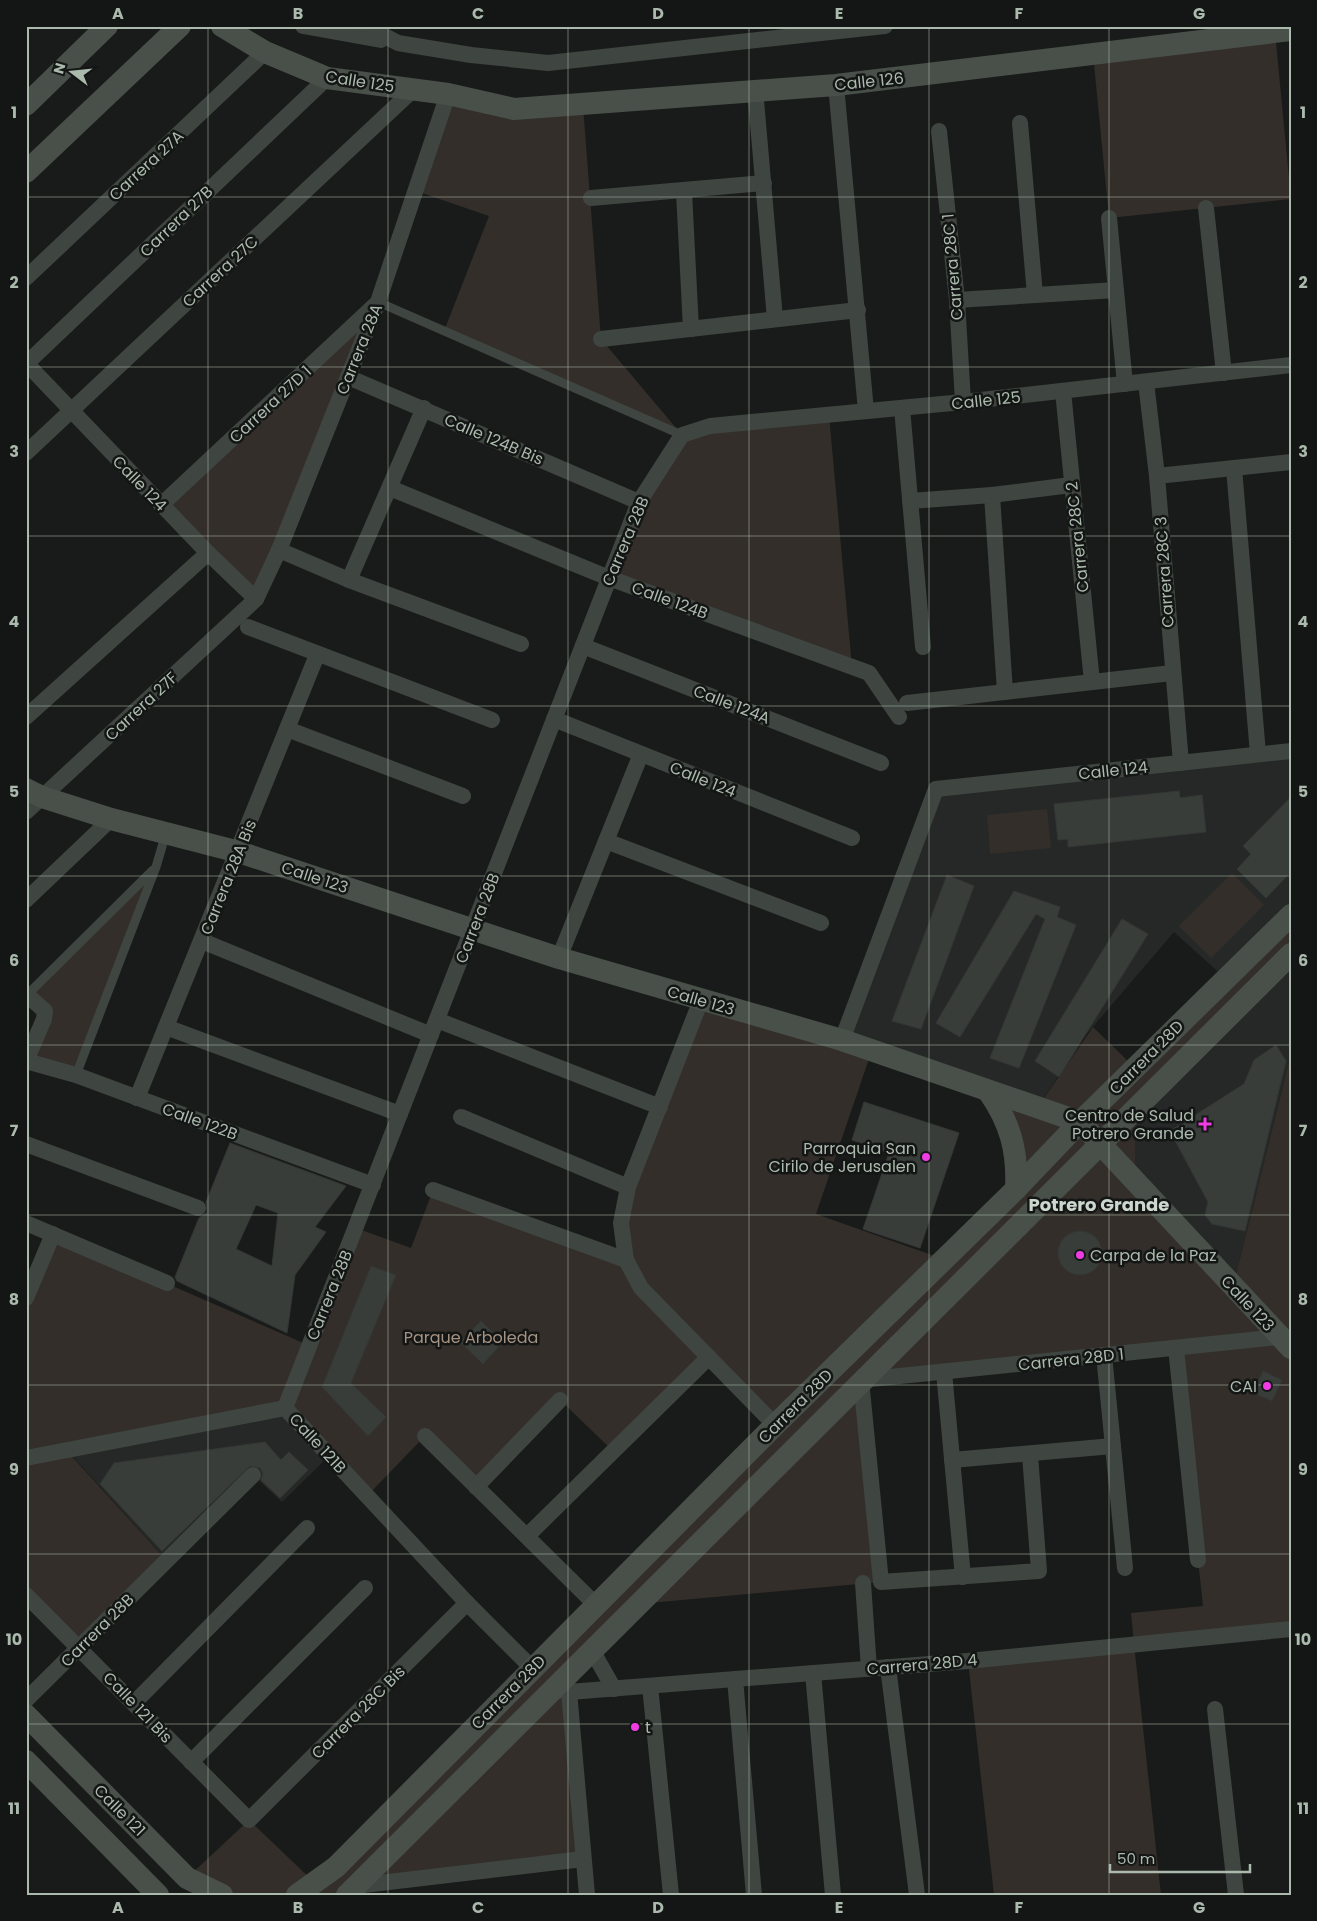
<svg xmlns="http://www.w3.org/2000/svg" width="1317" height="1921" viewBox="0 0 1317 1921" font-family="Poppins,sans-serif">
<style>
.built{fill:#252826}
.green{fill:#332e29}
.building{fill:#393d3a;stroke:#333735;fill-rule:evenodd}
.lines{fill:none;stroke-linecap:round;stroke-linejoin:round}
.lane{stroke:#3f4540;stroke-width:9}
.street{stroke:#3f4540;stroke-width:16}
.secondary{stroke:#485049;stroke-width:22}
.grid{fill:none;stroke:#abbaad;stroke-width:1;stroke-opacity:0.55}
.poi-dot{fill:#f03ce5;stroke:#141615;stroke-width:2}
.labels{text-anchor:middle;stroke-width:5;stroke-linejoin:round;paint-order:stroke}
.street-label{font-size:16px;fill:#abbaad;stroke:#141615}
.poi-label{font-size:16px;fill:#abbaad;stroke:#141615;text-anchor:end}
.park-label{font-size:16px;fill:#a59383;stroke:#141615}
.neighbourhood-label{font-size:18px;font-weight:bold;fill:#ccd7ce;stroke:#141615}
.neatline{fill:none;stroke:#abbaad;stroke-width:2}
.grid-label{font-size:16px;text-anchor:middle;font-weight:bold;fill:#abbaad}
</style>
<rect width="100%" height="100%" fill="#191b1a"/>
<!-- built -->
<g class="built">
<polygon points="1291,751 1291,915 1226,979 1174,932 1085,1036 1038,1107 842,1040 936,789"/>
<polygon points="1291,954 1291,1054 1233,1288 1135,1165 1135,1132 1139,1116"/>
<polygon points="285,1408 329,1456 282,1502 253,1475 167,1561 67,1450"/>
</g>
<!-- green -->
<g class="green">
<polygon points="1275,32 1291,199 1109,218 1093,54"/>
<polygon points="448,94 583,106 601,339 682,435 829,415 852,667 609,578 682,435 444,331 489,216 416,191"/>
<polygon points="378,302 256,599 161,505"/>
<polygon points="1047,809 1051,848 990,854 987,815"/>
<polygon points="156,867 76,1075 26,1061 44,1019 27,995"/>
<polygon points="1232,873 1264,905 1211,958 1179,926"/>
<polygon points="1291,915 1291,954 1139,1116 1135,1132 1135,1165 1233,1287 1291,1054 1291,1629 1134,1644 1161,1895 994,1895 968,1661 1134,1643 1131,1613 1203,1606 1175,1348 862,1380 881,1582 638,1604 593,1652 569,1692 583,1859 347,1895 222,1895 187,1878 249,1820 315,1883 774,1426 709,1357 613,1451 560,1400 476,1487 425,1436 368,1495 285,1408 67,1451 167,1561 79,1647 26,1595 26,1298 53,1234 308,1345 356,1228 411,1248 433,1190 626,1260 621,1223 701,1000 872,1050 816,1214 943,1259 1016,1189 1000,1108 1038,1107 1093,1027 1135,1068"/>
</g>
<!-- building -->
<g class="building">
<polygon points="1179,791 1180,798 1202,795 1206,832 1068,847 1068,839 1058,840 1054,804"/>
<polygon points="1291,797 1291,872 1266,898 1237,869 1251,854 1243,846"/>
<polygon points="947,875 974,886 921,1029 892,1021"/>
<polygon points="1014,891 1060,907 1057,917 1076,925 1019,1068 990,1058 1045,919 1036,914 960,1037 936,1023"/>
<polygon points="1122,919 1148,934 1059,1077 1035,1061"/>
<polygon points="1276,1045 1286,1061 1245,1231 1212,1224 1205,1215 1208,1202 1170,1131 1244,1084 1254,1060"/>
<polygon points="864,1102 959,1133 920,1248 863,1229 889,1153 852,1140"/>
<path d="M230 1143 346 1186 315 1227 326 1232 295 1275 287 1333 177 1281 175 1277 199 1218 207 1212 206 1202ZM256 1205 278 1213 272 1266 236 1249Z"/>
<circle cx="1080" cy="1253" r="22"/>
<polygon points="371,1266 396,1275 351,1383 386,1417 368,1436 322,1387"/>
<polygon points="481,1321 503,1342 483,1364 460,1342"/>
<polygon points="1263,1371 1282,1380 1272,1401 1253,1393"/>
<polygon points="265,1442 281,1460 289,1452 308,1470 280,1498 261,1480 263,1473 260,1468 250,1466 162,1551 100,1484 114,1463"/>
</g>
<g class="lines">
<!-- lane -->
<g class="lane">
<polyline points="378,302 682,435"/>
<polyline points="27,995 153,870"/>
<polyline points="76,1075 156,867 166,833"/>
</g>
<!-- street -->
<g class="street">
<polyline points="303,26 381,40"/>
<polyline points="366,26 398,43 471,55 548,63 885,26"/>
<polyline points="836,85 866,411"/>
<polyline points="755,89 775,319"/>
<polyline points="1020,123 1035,295"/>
<polyline points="939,131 957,300 963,402"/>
<polyline points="684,192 691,329"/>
<polyline points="591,198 764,183"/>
<polyline points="1206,208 1224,373"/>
<polyline points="1109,218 1125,384"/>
<polyline points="26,278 265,52"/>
<polyline points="957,300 1116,290"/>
<polyline points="601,339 858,310"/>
<polyline points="26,363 208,553 256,599"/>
<polyline points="26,364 327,78"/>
<polyline points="348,377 639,502"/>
<polyline points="1146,382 1157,476 1181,763"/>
<polyline points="1063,391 1092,682"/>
<polyline points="902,408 923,647"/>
<polyline points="26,453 414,89"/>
<polyline points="1234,468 1258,754"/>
<polyline points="1157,476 1291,462"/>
<polyline points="390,488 609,578 869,673 899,717"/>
<polyline points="992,495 1005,692"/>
<polyline points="910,501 992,495 1071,485"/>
<polyline points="161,505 375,305"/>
<polyline points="279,550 349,580 521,644"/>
<polyline points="349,580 424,408"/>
<polyline points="248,627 492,720"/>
<polyline points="583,646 881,763"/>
<polyline points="907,703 1172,673"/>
<polyline points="26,717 208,553"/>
<polyline points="554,719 852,838"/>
<polyline points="287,729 463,796"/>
<polyline points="26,812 256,599 279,550 378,302 448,94"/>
<polyline points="606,841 821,923"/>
<polyline points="26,900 111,819"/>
<polyline points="202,941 431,1035"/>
<polyline points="559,958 641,754"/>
<polyline points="26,994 45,1011 44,1019 26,1061"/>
<polyline points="701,1000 628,1187 621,1223 626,1260 641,1288 775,1425"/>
<polyline points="437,1020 660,1107"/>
<polyline points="166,1027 400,1114"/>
<polyline points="842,1040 936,789 1291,751"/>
<polyline points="26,1061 76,1075 373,1185"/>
<polyline points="137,1098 317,655"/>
<polyline points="461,1117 628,1187"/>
<polyline points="26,1144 198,1208"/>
<polyline points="433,1190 626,1260"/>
<polyline points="26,1223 167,1283"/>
<polyline points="26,1298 53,1234"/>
<polyline points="1176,1348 1198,1560"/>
<polyline points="1104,1355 1125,1568"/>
<polyline points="944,1372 963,1577"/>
<polyline points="285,1408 639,502 682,435 710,426 963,402 1291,365"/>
<polyline points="285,1408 467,1603 532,1668"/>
<polyline points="425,1436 596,1605"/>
<polyline points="1030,1455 1039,1571 881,1582 861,1380 1280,1337"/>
<polyline points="26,1458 285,1408"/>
<polyline points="952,1460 1113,1446"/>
<polyline points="476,1487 560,1400"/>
<polyline points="527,1536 709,1357"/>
<polyline points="863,1583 869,1669"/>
<polyline points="26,1595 249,1820 467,1603"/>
<polyline points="593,1652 614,1689"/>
<polyline points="888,1667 917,1895"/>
<polyline points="813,1673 833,1895"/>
<polyline points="735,1679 754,1895"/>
<polyline points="650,1686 671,1895"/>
<polyline points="553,1689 569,1692 968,1661 1291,1629"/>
<polyline points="569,1692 587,1895"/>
<polyline points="26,1700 253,1475"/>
<polyline points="134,1703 307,1528"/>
<polyline points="1215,1709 1236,1895"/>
<polyline points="191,1762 365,1588"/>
<polyline points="355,1886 583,1859"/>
</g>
<!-- secondary -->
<g class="secondary">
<polyline points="222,26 265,52 327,78 448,94 514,109 836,85 1291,30"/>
<polyline points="26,105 107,26"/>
<polyline points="26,172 180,26"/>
<polyline points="26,789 42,797 111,819 239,852 559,958 842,1040 1080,1122 1291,1348"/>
<path d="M988 1091C1010 1122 1018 1151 1016 1189"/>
<polyline points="26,1715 187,1878 222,1895"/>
<polyline points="26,1761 158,1895"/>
<polyline points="297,1895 336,1867 775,1425 1016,1189 1080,1122 1291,915"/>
<polyline points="347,1895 1291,954"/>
</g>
</g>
<!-- grid -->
<path class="grid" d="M208 26V1895M388 26V1895M568 26V1895M749 26V1895M929 26V1895M1109 26V1895M26 197H1291M26 367H1291M26 536H1291M26 706H1291M26 876H1291M26 1045H1291M26 1215H1291M26 1385H1291M26 1554H1291M26 1724H1291"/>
<!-- markers -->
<g class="poi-dot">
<path d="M1202.5 1116.5h5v5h5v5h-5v5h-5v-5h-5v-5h5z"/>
<circle cx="926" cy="1157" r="5"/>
<circle cx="1080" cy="1255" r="5"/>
<circle cx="1267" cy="1386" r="5"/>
<circle cx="635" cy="1727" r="5"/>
</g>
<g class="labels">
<!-- street labels -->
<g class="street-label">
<text transform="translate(360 81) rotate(9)" y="6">Calle 125</text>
<text transform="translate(869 81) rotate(-6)" y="6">Calle 126</text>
<text transform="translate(146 165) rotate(-43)" y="6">Carrera 27A</text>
<text transform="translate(176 221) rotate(-44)" y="6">Carrera 27B</text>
<text transform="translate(952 267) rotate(-95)" y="6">Carrera 28C 1</text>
<text transform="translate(220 271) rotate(-43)" y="6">Carrera 27C</text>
<text transform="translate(359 349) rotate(-68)" y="6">Carrera 28A</text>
<text transform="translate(986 400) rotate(-6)" y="6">Calle 125</text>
<text transform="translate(270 404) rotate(-43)" y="6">Carrera 27D 1</text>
<text transform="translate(494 439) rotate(23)" y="6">Calle 124B Bis</text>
<text transform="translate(140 483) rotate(46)" y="6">Calle 124</text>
<text transform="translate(1077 537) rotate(-96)" y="6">Carrera 28C 2</text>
<text transform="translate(625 541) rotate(-67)" y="6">Carrera 28B</text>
<text transform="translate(1164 572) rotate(-94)" y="6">Carrera 28C 3</text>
<text transform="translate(670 600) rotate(20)" y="6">Calle 124B</text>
<text transform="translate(732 704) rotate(21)" y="6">Calle 124A</text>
<text transform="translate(141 706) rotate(-43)" y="6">Carrera 27F</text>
<text transform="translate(1113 770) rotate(-6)" y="6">Calle 124</text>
<text transform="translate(703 779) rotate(22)" y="6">Calle 124</text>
<text transform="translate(228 877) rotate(-68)" y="6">Carrera 28A Bis</text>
<text transform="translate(315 877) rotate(18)" y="6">Calle 123</text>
<text transform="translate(477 918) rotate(-69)" y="6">Carrera 28B</text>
<text transform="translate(701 1000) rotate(16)" y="6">Calle 123</text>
<text transform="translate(1146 1057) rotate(-45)" y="6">Carrera 28D</text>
<text transform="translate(200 1121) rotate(20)" y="6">Calle 122B</text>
<text transform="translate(329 1295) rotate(-68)" y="6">Carrera 28B</text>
<text transform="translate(1248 1303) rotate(47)" y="6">Calle 123</text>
<text transform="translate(1071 1359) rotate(-6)" y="6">Carrera 28D 1</text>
<text transform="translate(795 1406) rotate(-45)" y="6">Carrera 28D</text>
<text transform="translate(318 1443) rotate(47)" y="6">Calle 121B</text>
<text transform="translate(97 1630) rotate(-45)" y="6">Carrera 28B</text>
<text transform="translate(922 1664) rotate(-5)" y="6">Carrera 28D 4</text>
<text transform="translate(508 1692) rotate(-45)" y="6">Carrera 28D</text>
<text transform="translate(138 1707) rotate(46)" y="6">Calle 121 Bis</text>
<text transform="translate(358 1712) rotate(-45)" y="6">Carrera 28C Bis</text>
<text transform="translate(120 1810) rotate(45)" y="6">Calle 121</text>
</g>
<!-- poi labels -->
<g class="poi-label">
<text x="1194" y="1121">Centro de Salud<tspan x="1194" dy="18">Potrero Grande</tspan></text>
<text x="916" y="1154">Parroquia San<tspan x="916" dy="18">Cirilo de Jerusalen</tspan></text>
<text x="1090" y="1261" text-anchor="start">Carpa de la Paz</text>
<text x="1257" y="1392">CAI</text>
<text x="645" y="1733" text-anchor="start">t</text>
</g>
<!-- park labels -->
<g class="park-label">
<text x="471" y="1343">Parque Arboleda</text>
</g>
<!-- neighbourhood labels -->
<g class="neighbourhood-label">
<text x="1099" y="1211">Potrero Grande</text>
</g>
</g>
<!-- border -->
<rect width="1317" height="1921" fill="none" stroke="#141615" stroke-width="55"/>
<!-- north arrow -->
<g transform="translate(72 72) rotate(286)" stroke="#141615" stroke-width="4" paint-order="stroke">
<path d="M0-4L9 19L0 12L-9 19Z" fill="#abbaad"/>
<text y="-8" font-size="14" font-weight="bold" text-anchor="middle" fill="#abbaad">N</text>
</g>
<!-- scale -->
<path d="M1110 1864v8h140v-8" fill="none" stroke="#abbaad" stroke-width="2.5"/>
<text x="1117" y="1864" font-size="15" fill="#abbaad" stroke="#141615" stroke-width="4" paint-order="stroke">50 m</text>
<rect x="28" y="28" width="1262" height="1866" class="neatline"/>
<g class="grid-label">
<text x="118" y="19">A</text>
<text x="298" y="19">B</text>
<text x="478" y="19">C</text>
<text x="658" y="19">D</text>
<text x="839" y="19">E</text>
<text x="1019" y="19">F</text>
<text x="1199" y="19">G</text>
<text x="14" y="118">1</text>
<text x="1303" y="118">1</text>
<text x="14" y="288">2</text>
<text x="1303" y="288">2</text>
<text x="14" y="457">3</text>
<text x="1303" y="457">3</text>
<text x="14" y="627">4</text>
<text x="1303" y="627">4</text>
<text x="14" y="797">5</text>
<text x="1303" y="797">5</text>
<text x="14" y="966">6</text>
<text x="1303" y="966">6</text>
<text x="14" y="1136">7</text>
<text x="1303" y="1136">7</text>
<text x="14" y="1305">8</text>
<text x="1303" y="1305">8</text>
<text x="14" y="1475">9</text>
<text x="1303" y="1475">9</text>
<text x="14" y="1645">10</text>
<text x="1303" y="1645">10</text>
<text x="14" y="1814">11</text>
<text x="1303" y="1814">11</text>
<text x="118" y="1913">A</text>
<text x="298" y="1913">B</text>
<text x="478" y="1913">C</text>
<text x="658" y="1913">D</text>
<text x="839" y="1913">E</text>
<text x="1019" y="1913">F</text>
<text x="1199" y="1913">G</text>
</g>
</svg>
